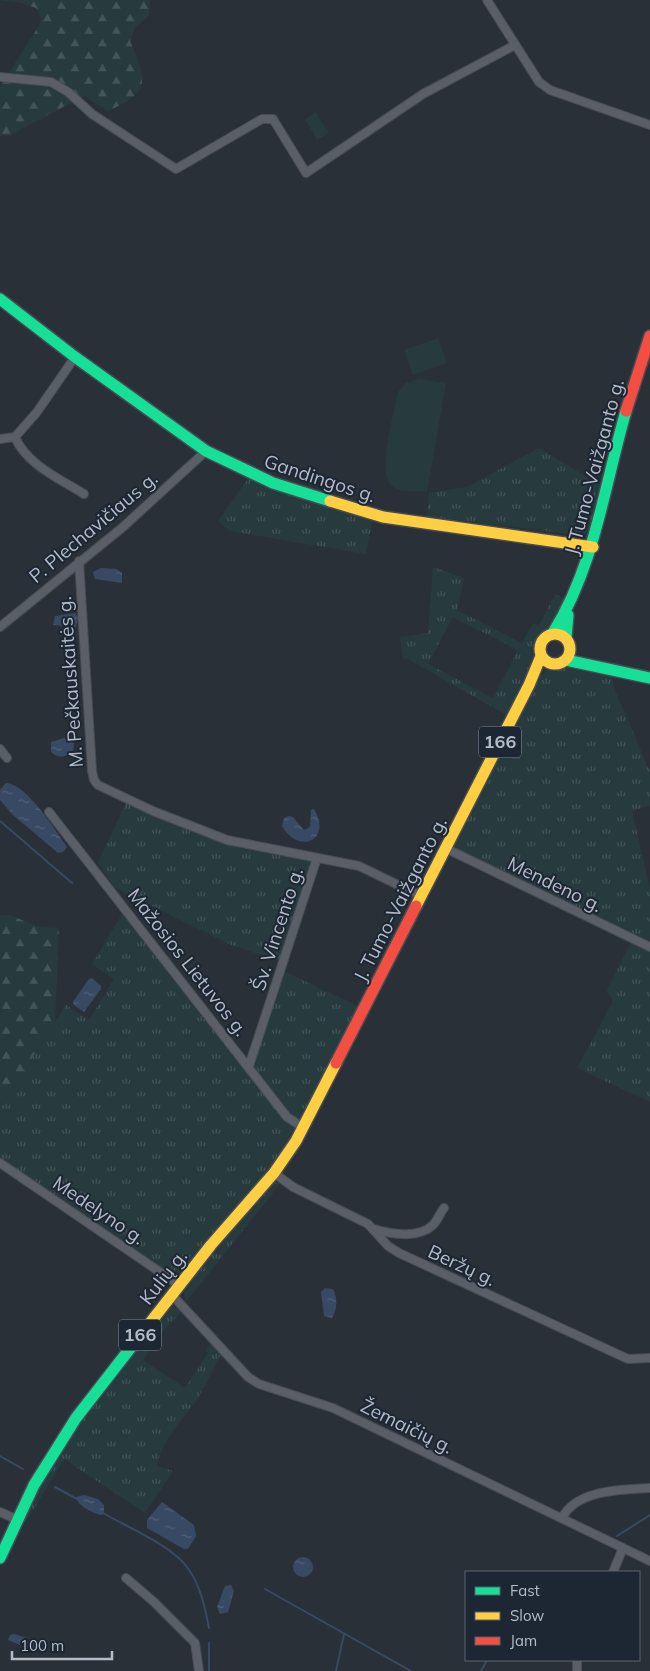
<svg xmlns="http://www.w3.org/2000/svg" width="650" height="1671" viewBox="0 0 650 1671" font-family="Mulish,sans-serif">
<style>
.grass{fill:url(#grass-tufts);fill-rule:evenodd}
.forest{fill:url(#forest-firs)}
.park{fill:#273a3e}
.water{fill:url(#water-ripples)}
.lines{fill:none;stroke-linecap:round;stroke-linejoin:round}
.stream{stroke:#384963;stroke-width:2}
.street-casing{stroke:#484c53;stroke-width:10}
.fast-casing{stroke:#484c53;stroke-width:14}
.slow-casing{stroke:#484c53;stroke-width:14}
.jam-casing{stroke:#484c53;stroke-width:14}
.street{stroke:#5a5e66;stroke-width:8}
.fast{stroke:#16e098;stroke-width:11}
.slow{stroke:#ffcf43;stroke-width:11}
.jam{stroke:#f24e42;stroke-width:11}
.labels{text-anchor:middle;stroke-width:4;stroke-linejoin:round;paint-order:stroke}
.shield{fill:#1d2633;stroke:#878f9c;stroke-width:1}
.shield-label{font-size:18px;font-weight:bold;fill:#b4bcc9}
.street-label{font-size:19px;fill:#b4bcc9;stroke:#1d2633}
</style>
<defs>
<pattern id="grass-tufts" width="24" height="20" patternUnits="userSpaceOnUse" patternTransform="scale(1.25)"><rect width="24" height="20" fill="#273a3e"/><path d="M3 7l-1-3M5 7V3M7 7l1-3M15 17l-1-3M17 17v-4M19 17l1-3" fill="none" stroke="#445559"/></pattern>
<pattern id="forest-firs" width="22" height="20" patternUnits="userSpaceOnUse" patternTransform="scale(1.25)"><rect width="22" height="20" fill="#273a3e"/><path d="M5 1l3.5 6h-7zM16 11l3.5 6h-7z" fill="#445559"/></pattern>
<pattern id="water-ripples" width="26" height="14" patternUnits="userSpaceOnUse" patternTransform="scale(1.25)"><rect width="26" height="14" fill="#384963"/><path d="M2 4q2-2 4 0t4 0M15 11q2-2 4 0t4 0" fill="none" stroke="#526178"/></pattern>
</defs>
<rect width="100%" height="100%" fill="#2a3038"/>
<!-- grass -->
<g class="grass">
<polygon points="539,448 602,486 589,530 584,536 427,516 429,493 467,487"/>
<polygon points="248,479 324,506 373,517 366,554 230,531 218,521"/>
<path d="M433 567 464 578 457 610 522 643 533 623 539 626 555 594 568 600 550 631 538 639 537 658 508 716 408 659 403 658 400 637 428 633ZM453 617 518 650 493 698 428 664Z"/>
<polygon points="565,664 612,673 614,688 650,772 650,806 632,811 650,889 650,941 458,852 454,844 532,685 548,669"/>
<polygon points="126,803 224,844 311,861 279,961 229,944 114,887 98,863"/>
<polygon points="124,911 250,1072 283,971 358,1006 294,1133 272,1167 178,1275 171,1274 0,1158 0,1108 66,1005 89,1020 114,979 92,964"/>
<polygon points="631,942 650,951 650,1102 577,1068 613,1002 607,990"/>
<polygon points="275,1182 280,1184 186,1302 183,1289 194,1273"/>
<path d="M168 1307H174L181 1312 164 1330 143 1360 185 1388 208 1353 206 1351 211 1343 221 1354C213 1369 206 1386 197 1399 182 1421 162 1439 157 1466L173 1471 145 1513 64 1459 26 1522 23 1516 62 1445Z"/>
</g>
<!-- forest -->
<g class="forest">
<path d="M0 0H150L149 15 135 28 130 41C146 80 153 91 108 111L84 96 10 135 0 136V87L40 24 41 18 36 8 22 3Z"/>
<polygon points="0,915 9,915 40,927 59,928 55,1022 0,1108"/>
</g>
<!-- park -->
<g class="park">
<polygon points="316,112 329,133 317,140 305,119"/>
<polygon points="438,338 447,363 413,375 404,350"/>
<path d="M420 379 446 383 427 492C415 491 398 494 390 484 378 470 394 411 398 392L406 383Z"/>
</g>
<!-- water -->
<g class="water">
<polygon points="101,568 116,569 122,573 122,583 95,579 93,572"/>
<polygon points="75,613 78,617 76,627 53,625 55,616"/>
<path d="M64 738 70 739 74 743 73 752C65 757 59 759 51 752V742Z"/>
<path d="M6 783C28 785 54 829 67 847L63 852 58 853 13 815 0 800V790Z"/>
<path d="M314 809C333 841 298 855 282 826L284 818 289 816 293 817 304 830 310 827 311 810Z"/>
<polygon points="92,978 101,986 101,989 84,1012 74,1005 73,1002 88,980"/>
<path d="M325 1288 333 1289C338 1298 337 1310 332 1318L324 1316 321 1292Z"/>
<path d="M84 1495 98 1499 104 1505V1513L101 1515C92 1513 78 1506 76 1497Z"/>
<polygon points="162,1502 194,1525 196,1536 188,1549 184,1549 147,1528 147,1520"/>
<circle cx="303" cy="1567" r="10"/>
<polygon points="231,1585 234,1591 228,1612 220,1614 217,1607 225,1586"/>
<polygon points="14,1634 33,1640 40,1645 34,1651 8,1640 10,1635"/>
</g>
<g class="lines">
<!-- stream -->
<g class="stream">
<polyline points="0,821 72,883"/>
<polyline points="0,1456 23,1469"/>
<polyline points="55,1487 77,1499"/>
<path d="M103 1513C127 1527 171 1545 187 1567 200 1584 205 1607 209 1628"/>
<polyline points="617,1536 650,1515"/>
<polyline points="265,1589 411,1671"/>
<polyline points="209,1671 209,1643"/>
<polyline points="336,1671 344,1634"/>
<polyline points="481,1671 487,1660"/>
</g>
<!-- street casing -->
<g class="street-casing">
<g id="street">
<polyline points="487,0 539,82 550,90 650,125"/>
<polyline points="0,77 51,82 68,92 92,114 176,169 262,119 273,119 306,173 423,94 515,45"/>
<path d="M15 437C26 464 60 479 84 494"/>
<polyline points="0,439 15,437 37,412 75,357"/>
<polyline points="79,561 92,771 94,780 98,785 153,811 227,840 359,866 421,896"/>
<polyline points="0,627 123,527 206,451"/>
<polyline points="0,749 7,758"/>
<polyline points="49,812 287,1117 304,1128"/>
<polyline points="445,848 650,947"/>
<polyline points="249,1066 317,858"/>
<polyline points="0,1163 179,1285"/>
<polyline points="274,1173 293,1187 368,1224 388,1246 399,1253 628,1359 650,1358"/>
<path d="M374 1229C390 1234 419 1239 433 1225 437 1221 440 1213 444 1208"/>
<polyline points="172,1295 248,1377 259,1384 333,1408 650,1561"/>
<polyline points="0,1512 16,1519"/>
<path d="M562 1518C577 1489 622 1490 650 1488"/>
<polyline points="613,1572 623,1548"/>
<polyline points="126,1578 154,1602 195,1643 199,1671"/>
<polyline points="577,1660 577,1671"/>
</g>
</g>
<!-- fast casing -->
<g class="fast-casing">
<g id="fast">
<polyline points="0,299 75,357 206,451 273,483 330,501"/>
<path d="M553 633C595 565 604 487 626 411"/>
<polyline points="566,638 568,615"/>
<polyline points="566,660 650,678"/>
<polyline points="0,1558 34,1485 76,1418 139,1337"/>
</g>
</g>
<!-- slow casing -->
<g class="slow-casing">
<g id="slow">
<polyline points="330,501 383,517 593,547"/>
<circle cx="555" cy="649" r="15"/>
<polyline points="416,906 529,685 541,656"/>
<polyline points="139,1337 211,1245 274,1173 296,1141 336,1063"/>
</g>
</g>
<!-- jam casing -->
<g class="jam-casing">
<g id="jam">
<polyline points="626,411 650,336"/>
<polyline points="336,1063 416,906"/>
</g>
</g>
<!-- street -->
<use href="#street" class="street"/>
<!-- fast -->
<use href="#fast" class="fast"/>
<!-- slow -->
<use href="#slow" class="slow"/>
<!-- jam -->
<use href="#jam" class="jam"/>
</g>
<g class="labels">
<!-- shield labels -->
<g class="shield">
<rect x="479" y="726.5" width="42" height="31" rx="4"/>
<rect x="119" y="1319.5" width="42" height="31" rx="4"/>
</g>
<g class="shield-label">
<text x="500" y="748">166</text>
<text x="140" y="1341">166</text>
</g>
<!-- street labels -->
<g class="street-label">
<text transform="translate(594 467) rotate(-75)" y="7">J. Tumo-Vaižganto g.</text>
<text transform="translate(320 478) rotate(18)" y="7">Gandingos g.</text>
<text transform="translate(93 527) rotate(-40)" y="7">P. Plechavičiaus g.</text>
<text transform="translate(70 682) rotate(-94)" y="7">M. Pečkauskaitės g.</text>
<text transform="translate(555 884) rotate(26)" y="7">Mendeno g.</text>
<text transform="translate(400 899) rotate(-63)" y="7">J. Tumo-Vaižganto g.</text>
<text transform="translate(277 929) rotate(-72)" y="7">Šv. Vincento g.</text>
<text transform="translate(188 962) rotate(52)" y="7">Mažosios Lietuvos g.</text>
<text transform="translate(99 1210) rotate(34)" y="7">Medelyno g.</text>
<text transform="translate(462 1265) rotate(25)" y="7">Beržų g.</text>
<text transform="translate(163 1277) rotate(-52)" y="7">Kulių g.</text>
<text transform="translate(407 1426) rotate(26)" y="7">Žemaičių g.</text>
</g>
</g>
<!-- legend -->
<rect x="465" y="1571" width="175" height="90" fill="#1d2633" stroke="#59626f"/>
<rect x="475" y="1587" width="25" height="8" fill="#16e098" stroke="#59626f"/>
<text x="510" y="1596" font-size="15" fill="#b4bcc9">Fast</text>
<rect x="475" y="1612" width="25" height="8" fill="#ffcf43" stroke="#59626f"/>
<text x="510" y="1621" font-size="15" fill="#b4bcc9">Slow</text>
<rect x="475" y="1637" width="25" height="8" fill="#f24e42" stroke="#59626f"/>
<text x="510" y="1646" font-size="15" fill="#b4bcc9">Jam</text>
<!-- scale -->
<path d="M12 1651v8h100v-8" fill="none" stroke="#b4bcc9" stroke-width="2.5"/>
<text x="20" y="1651" font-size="15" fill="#b4bcc9" stroke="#1d2633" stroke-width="4" paint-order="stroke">100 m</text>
</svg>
